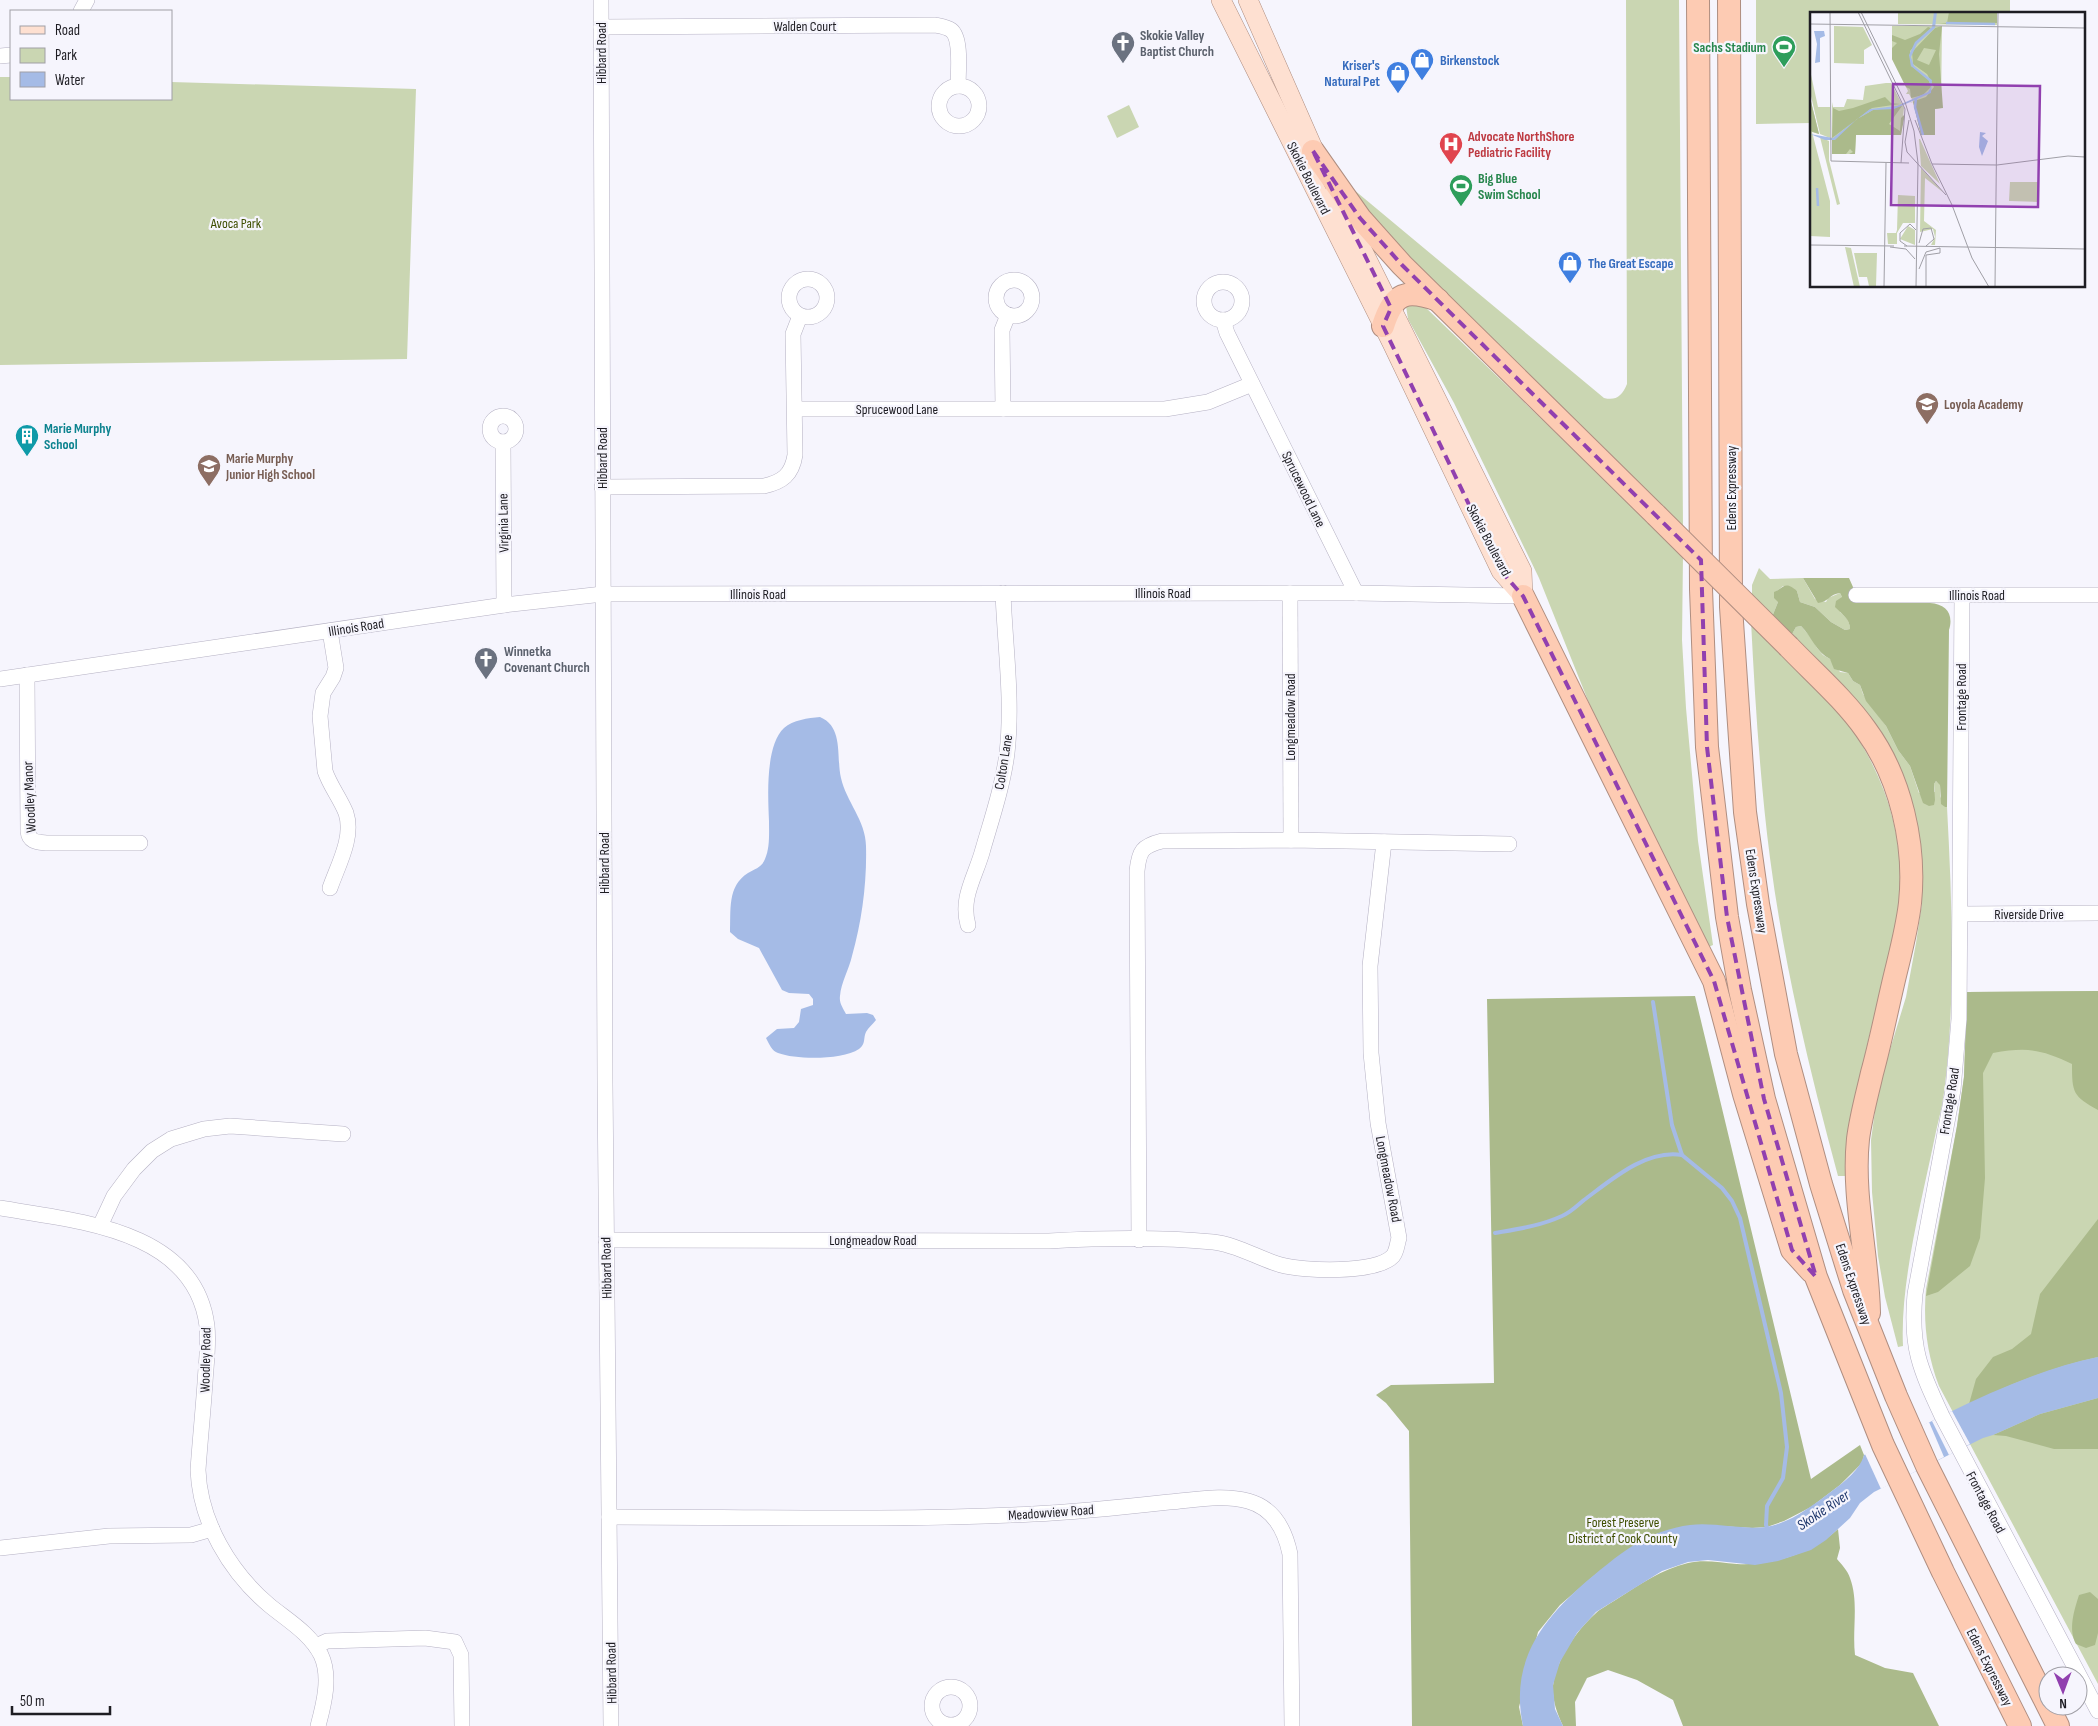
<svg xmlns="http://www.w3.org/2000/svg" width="2098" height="1726" viewBox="0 0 2098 1726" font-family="'Sofia Sans Condensed',sans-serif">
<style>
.green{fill:#cad6b2}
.forest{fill:#abba8b}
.water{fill:#a5bbe6}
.pier{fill:#f6f5fd}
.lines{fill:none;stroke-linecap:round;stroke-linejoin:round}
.stream{stroke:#a5bbe6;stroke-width:4}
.minor-casing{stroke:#b5b1c3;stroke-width:16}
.major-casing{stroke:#af8e81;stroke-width:20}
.highway-casing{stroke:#af8e81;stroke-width:24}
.minor{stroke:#fff;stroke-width:15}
.major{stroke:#fee0d1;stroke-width:19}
.highway{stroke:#fdcbb3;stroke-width:22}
.highway-bridge-casing{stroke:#af8e81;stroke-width:24;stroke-linecap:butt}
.highway-bridge{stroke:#fdcbb3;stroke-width:22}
.marked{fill:none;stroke:#9140af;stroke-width:4;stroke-dasharray:10 6;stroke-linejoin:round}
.labels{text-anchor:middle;stroke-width:4.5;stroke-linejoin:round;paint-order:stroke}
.street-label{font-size:14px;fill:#1e1d23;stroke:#f6f5fd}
.worship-label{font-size:14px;font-weight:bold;fill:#5b616d;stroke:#f6f5fd;text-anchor:start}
.leisure-label{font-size:14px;font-weight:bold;fill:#27864d;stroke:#f6f5fd;text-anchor:end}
.shop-label{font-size:14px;font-weight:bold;fill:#366cbe;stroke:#f6f5fd;text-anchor:start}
.health-label{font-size:14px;font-weight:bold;fill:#be3a42;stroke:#f6f5fd;text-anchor:start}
.park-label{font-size:14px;fill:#3e4e00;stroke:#f6f5fd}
.education-label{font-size:14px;font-weight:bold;fill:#785e54;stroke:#f6f5fd;text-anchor:start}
.culture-label{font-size:14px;font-weight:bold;fill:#0d838f;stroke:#f6f5fd;text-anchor:start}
.water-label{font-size:15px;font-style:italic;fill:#20386d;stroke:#f6f5fd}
.inset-river{fill:none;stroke:#a5bbe6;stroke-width:2.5}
.inset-road{fill:none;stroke:#a09fa6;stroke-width:1}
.view{fill:#9140af;fill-opacity:0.15;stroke:#9140af;stroke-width:2.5}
.inset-edge{fill:none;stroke:#1e1d23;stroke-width:2.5}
</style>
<rect width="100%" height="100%" fill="#f6f5fd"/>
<!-- green -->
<g class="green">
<path d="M1626 0H1679L1683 527 1360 208 1347 184 1604 398C1616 401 1622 396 1627 384Z"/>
<polygon points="1756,0 2010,0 2010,14 1812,14 1812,123 1756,124"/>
<polygon points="0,77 11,77 11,99 171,99 171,82 416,89 407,359 0,365"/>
<polygon points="1129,105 1139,127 1117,138 1107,116"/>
<polygon points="1409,303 1424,306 1683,555 1682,640 1686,708 1698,841 1713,945 1706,948 1623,779 1589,703 1539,578 1454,403 1408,319 1406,306"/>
<path d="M1759 568 1770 579 1803 578 1815 599 1826 602 1828 598 1840 593 1842 597 1840 612C1846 617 1850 621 1850 629L1845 630 1831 622 1815 607 1800 602 1797 591 1783 586 1777 591 1778 602 1772 617 1752 596V585Z"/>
<path d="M1751 621C1783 654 1827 692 1852 729 1895 794 1910 861 1894 938 1888 972 1877 1004 1869 1037 1858 1083 1853 1130 1847 1176H1838C1810 1072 1784 966 1770 858 1760 780 1755 700 1751 621Z"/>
<path d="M1801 626 1813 640 1817 648 1823 655 1830 659 1840 672 1848 673 1853 681 1860 685 1863 694 1886 726 1898 750 1910 766 1919 793 1935 792 1934 784 1936 781 1940 784V796L1945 807H1947C1952 901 1956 999 1944 1093 1942 1109 1937 1125 1934 1141 1921 1204 1900 1283 1903 1346L1898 1347 1885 1297 1878 1256 1872 1192 1871 1140 1878 1089 1906 997 1916 943 1922 903 1921 867 1908 791 1791 636 1796 627Z"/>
<path d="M2098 991V1684L1939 1386C1927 1354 1923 1323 1926 1289L1957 1126 1964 1077 1967 992Z"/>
</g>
<!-- forest -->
<g class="forest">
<path d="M1803 578H1849L1853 587V602L1930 603C1946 604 1954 614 1949 630L1947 807H1945L1941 804 1940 785 1936 781 1934 784 1935 800 1934 805 1929 806 1923 803 1910 766 1898 750 1886 726 1866 701 1860 685 1853 681 1848 673 1834 669 1830 659C1816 652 1812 637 1801 626L1796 627 1791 636 1772 617 1778 602 1774 598V592C1785 587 1785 581 1797 591L1800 602 1815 607 1831 622 1845 630 1850 629C1850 619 1842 614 1835 607L1836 601 1842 597 1840 593C1830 594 1828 602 1818 603Z"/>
<path d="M2098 991V1110C2073 1096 2072 1093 2072 1064 2041 1049 2027 1047 1993 1053L1983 1073 1985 1178 1980 1238 1970 1266 1938 1292 1926 1296 1957 1126 1964 1077 1967 992Z"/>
<polygon points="1695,996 1811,1479 1860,1445 1864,1455 1862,1463 1840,1485 1811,1507 1784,1521 1767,1527 1752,1528 1719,1526 1596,1574 1560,1605 1538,1632 1519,1707 1523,1726 1412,1726 1409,1431 1386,1403 1376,1395 1391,1385 1494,1383 1487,999"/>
<path d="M2098 1219V1357C2053 1367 2010 1384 1969 1404L1976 1379 1993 1357 2012 1349 2031 1334 2040 1294Z"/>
<polygon points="2098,1398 2098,1449 2054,1449 2006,1436 1993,1435 2040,1414"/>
<path d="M1838 1529 1840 1548 1837 1559C1841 1564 1848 1571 1850 1578 1859 1602 1852 1630 1855 1655L1885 1668 1913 1673 1939 1726H1683L1673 1700 1637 1680 1608 1670 1587 1678 1575 1702 1576 1726H1563C1557 1713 1552 1700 1553 1686 1556 1660 1576 1631 1595 1614 1601 1608 1610 1604 1617 1599 1639 1585 1662 1569 1688 1563 1705 1559 1720 1563 1737 1564 1773 1566 1812 1553 1838 1529Z"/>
<path d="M2090 1592 2098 1599V1633L2095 1645 2086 1648 2076 1644C2068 1629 2074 1611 2079 1595Z"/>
</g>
<!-- water -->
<g class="water">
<path d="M820 717C844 727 836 757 841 778 846 801 866 821 866 846 867 882 862 921 852 956 849 969 841 983 840 996 839 1003 843 1008 846 1014L867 1013 873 1015 876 1020C873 1024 868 1028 866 1032 863 1038 866 1044 859 1049 842 1060 797 1060 778 1053 772 1051 769 1044 766 1038L777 1029 794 1028 799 1022 801 1009 813 1005V999L809 994 789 993 782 990 759 948 738 939 730 932C731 911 727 886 748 873 755 869 762 867 765 859 770 848 769 833 769 821 768 797 765 746 784 728 793 720 808 718 820 717Z"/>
<path d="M2098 1357V1398L2040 1414 1993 1435 1983 1438 1874 1492 1860 1503 1850 1518 1826 1540 1811 1550 1778 1561 1755 1565 1708 1560 1688 1562 1662 1571 1596 1612 1577 1633 1560 1662 1553 1685 1555 1709 1563 1726H1523C1508 1655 1549 1612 1600 1570 1619 1555 1637 1540 1661 1532 1670 1529 1681 1526 1690 1525 1715 1522 1741 1530 1766 1527 1791 1523 1813 1505 1832 1491 1844 1482 1860 1470 1864 1455 1940 1418 2015 1374 2098 1357Z"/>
</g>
<!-- pier -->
<g class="pier">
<polygon points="1952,1411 1970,1444 1949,1455 1932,1421"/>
<polygon points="1929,1422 1944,1457 1881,1489 1865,1454"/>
</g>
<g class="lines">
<!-- stream -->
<g class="stream">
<polyline points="1653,1002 1672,1125 1682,1155 1722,1188 1732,1201 1740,1218 1781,1393 1787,1447 1783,1478 1767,1506 1766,1525 1768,1530"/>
<path d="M1495 1233C1518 1229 1540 1226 1562 1216 1570 1213 1577 1206 1584 1200 1611 1180 1646 1149 1682 1155"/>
</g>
<!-- minor casing -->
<g class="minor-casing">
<g id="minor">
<polyline points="601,0 605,1083 611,1726"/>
<polyline points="81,11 87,0"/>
<path d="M601 27 935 25C940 26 947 27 951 30 962 38 958 73 958 86"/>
<polyline points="0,56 11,55"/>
<circle cx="959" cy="106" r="20"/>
<circle cx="808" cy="298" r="19"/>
<circle cx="1014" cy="298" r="18"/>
<circle cx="1223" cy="301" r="19"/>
<polyline points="1223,320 1227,333 1356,593"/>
<polyline points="795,409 1165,409 1208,402 1252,384"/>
<polyline points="1003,409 1002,330 1008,315"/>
<circle cx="503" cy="429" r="13"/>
<polyline points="503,442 504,605"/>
<path d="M602 487 764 486C782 482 792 475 795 455L793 334 800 316"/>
<polyline points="1290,593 1291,840"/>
<polyline points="1856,595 2098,595"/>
<path d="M1962 596 1959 1019 1953 1090 1915 1294C1910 1347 1920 1369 1942 1416L2098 1711"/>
<path d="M27 675 28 831C29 842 37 842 46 843H140"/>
<polyline points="0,679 504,605 603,594 1356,593 1523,596"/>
<path d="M330 888C338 865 354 837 346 813 340 798 330 786 325 771L320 716 323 693 333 677 336 668 330 631"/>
<polyline points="1961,914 2098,913"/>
<path d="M968 925C960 897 976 876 983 849 992 818 1003 785 1007 753 1013 701 1005 646 1003 593"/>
<path d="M0 1208C76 1221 195 1229 207 1326 209 1345 206 1364 205 1383 203 1412 200 1441 198 1470 200 1522 230 1572 269 1605 287 1620 310 1633 321 1655 331 1676 324 1704 318 1726"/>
<polyline points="100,1226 114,1196 134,1169 152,1151 171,1139 204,1129 230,1126 343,1134"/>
<path d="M606 1240 1049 1241C1103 1238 1159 1237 1213 1242 1236 1244 1259 1259 1281 1265 1304 1271 1376 1274 1393 1256 1397 1251 1397 1244 1399 1238L1378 1123 1371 1053 1370 966 1384 842"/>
<path d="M1139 1240 1137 871C1139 851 1142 846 1162 841L1291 840 1509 844"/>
<path d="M609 1517C750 1517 892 1521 1033 1514 1079 1512 1124 1507 1169 1502 1195 1500 1223 1494 1248 1501 1274 1508 1285 1530 1290 1554L1292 1726"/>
<polyline points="0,1548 109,1536 191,1535 212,1529"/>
<polyline points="316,1646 327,1641 425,1638 455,1642 461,1655 462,1726"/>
<circle cx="951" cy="1706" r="19"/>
</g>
</g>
<!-- major casing -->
<g class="major-casing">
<g id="major">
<polyline points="1221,0 1392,343 1501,571 1523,596"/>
<polyline points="1248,0 1320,164"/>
<polyline points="1334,193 1522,571 1523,596"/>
</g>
</g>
<!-- highway casing -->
<g class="highway-casing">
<g id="highway">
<polyline points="1698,0 1701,589 1707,747 1727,917 1740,990 1764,1099 1816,1277 1883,1445 1943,1572 2020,1726"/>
<polyline points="1729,0 1731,607 1745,812 1758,904 1786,1054 1821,1184 1854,1290 1896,1396 1927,1466 2058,1726"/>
<polyline points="1313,151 1360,218 1402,265 1656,515"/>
<path d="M1383 326C1394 292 1406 289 1438 300"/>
<polyline points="1523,596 1714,981 1744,1094 1792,1250 1811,1271"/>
<path d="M1789 647C1815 674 1845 700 1866 730 1901 778 1916 845 1910 903 1907 930 1899 958 1893 984 1886 1014 1880 1044 1872 1073 1867 1095 1861 1116 1858 1139 1852 1197 1868 1255 1869 1313"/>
</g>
</g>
<!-- minor -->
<use href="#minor" class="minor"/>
<!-- major -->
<use href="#major" class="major"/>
<!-- highway -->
<use href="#highway" class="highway"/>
<!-- highway-bridge casing -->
<g class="highway-bridge-casing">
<polyline id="highway-bridge" points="1656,515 1789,647"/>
</g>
<!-- highway-bridge -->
<use href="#highway-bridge" class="highway-bridge"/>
</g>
<!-- marked area -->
<path class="marked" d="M1313 151 1360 218 1402 265 1701 560 1707 747 1727 917 1764 1099 1816 1277 1792 1250 1714 981 1523 596 1501 571 1383 326 1391 308Z"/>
<!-- icons -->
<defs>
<g id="church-pin" transform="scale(1.25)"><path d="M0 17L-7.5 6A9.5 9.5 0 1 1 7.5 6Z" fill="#6b7280" stroke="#f6f5fd"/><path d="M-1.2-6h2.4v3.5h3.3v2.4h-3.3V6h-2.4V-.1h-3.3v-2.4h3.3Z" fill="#fff"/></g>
<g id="stadium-pin" transform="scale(1.25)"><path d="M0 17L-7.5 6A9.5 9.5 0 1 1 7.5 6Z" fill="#2e9e5b" stroke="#f6f5fd"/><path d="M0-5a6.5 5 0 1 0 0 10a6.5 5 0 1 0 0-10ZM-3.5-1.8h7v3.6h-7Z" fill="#fff"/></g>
<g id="shop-pin" transform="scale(1.25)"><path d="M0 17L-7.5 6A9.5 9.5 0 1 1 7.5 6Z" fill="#3f7fe0" stroke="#f6f5fd"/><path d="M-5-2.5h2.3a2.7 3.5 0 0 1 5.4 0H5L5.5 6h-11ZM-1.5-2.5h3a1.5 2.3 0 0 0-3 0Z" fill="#fff"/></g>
<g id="hospital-pin" transform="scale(1.25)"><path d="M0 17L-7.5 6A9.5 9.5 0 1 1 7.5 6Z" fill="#e0444e" stroke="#f6f5fd"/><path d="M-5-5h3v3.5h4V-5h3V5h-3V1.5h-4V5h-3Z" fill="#fff"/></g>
<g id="school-pin" transform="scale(1.25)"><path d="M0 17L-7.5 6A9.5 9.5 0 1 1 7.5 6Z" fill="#8d6e63" stroke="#f6f5fd"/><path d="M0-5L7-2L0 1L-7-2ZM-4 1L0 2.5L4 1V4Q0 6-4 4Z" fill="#fff"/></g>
<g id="building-pin" transform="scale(1.25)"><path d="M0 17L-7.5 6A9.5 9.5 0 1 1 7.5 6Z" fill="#0f9aa8" stroke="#f6f5fd"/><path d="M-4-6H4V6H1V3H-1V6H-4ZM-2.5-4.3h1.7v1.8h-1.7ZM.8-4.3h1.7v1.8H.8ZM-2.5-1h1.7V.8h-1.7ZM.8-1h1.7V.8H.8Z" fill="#fff"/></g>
</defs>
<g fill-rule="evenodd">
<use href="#church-pin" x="1123" y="43"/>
<use href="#stadium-pin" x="1784" y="47"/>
<use href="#shop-pin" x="1422" y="60"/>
<use href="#shop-pin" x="1398" y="73"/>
<use href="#hospital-pin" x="1451" y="144"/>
<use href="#stadium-pin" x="1461" y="186"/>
<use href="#shop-pin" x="1570" y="263"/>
<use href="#school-pin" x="1927" y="404"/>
<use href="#building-pin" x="27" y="436"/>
<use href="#school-pin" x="209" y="466"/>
<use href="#church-pin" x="486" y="659"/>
</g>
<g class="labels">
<!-- street labels -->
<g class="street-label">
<text x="805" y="31">Walden Court</text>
<text transform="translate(601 53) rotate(-90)" y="5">Hibbard Road</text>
<text transform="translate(1309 178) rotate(63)" y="5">Skokie Boulevard</text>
<text x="897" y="414">Sprucewood Lane</text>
<text transform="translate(602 458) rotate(-90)" y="5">Hibbard Road</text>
<text transform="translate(1731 488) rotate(-90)" y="5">Edens Expressway</text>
<text transform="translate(1304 489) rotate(64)" y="5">Sprucewood Lane</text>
<text transform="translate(503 523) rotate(-91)" y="5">Virginia Lane</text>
<text transform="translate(1489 540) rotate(62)" y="5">Skokie Boulevard</text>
<text x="1163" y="598">Illinois Road</text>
<text x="758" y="599">Illinois Road</text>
<text x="1977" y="600">Illinois Road</text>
<text transform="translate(356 627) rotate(-9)" y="5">Illinois Road</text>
<text transform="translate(1961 697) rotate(-90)" y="5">Frontage Road</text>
<text transform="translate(1290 717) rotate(-90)" y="5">Longmeadow Road</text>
<text transform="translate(1003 762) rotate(-81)" y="5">Colton Lane</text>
<text transform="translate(29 797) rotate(-93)" y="5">Woodley Manor</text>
<text transform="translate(604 863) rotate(-90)" y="5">Hibbard Road</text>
<text transform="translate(1757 891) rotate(81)" y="5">Edens Expressway</text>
<text x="2029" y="919">Riverside Drive</text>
<text transform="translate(1949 1101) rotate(-81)" y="5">Frontage Road</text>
<text transform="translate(1389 1179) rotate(79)" y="5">Longmeadow Road</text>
<text x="873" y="1245">Longmeadow Road</text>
<text transform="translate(606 1268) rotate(-91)" y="5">Hibbard Road</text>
<text transform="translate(1854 1284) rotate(71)" y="5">Edens Expressway</text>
<text transform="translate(205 1360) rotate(-89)" y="5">Woodley Road</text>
<text transform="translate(1986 1502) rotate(62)" y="5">Frontage Road</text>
<text transform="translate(1051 1512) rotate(-4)" y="5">Meadowview Road</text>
<text transform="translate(1990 1667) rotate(63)" y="5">Edens Expressway</text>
<text transform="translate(611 1673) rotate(-91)" y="5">Hibbard Road</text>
</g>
<!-- worship labels -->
<g class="worship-label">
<text x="1140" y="40">Skokie Valley<tspan x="1140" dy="16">Baptist Church</tspan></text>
<text x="504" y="656">Winnetka<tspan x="504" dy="16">Covenant Church</tspan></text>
</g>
<!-- leisure labels -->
<g class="leisure-label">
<text x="1766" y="52">Sachs Stadium</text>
<text x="1478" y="183" text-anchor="start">Big Blue<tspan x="1478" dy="16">Swim School</tspan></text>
</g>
<!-- shop labels -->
<g class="shop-label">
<text x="1440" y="65">Birkenstock</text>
<text x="1380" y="70" text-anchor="end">Kriser's<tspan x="1380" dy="16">Natural Pet</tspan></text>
<text x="1588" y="268">The Great Escape</text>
</g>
<!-- health labels -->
<g class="health-label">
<text x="1468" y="141">Advocate NorthShore<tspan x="1468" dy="16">Pediatric Facility</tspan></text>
</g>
<!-- park labels -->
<g class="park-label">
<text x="236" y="228">Avoca Park</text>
<text x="1623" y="1527">Forest Preserve<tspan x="1623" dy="16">District of Cook County</tspan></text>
</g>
<!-- education labels -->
<g class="education-label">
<text x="1944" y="409">Loyola Academy</text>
<text x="226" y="463">Marie Murphy<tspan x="226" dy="16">Junior High School</tspan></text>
</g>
<!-- culture labels -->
<g class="culture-label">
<text x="44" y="433">Marie Murphy<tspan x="44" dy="16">School</tspan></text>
</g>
<!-- water labels -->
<g class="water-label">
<text transform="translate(1823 1510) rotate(-34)" y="5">Skokie River</text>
</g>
</g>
<!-- overview -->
<g transform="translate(1810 12)">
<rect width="275" height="275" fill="#f6f5fd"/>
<path d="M88 0H187V13L88 12ZM24 14 53 15 62 33 54 38V52L24 51ZM82 14H132L131 96 125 97V123H111L103 89 99 82H96L98 79 82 47ZM0 58 8 95H20V126L10 122 0 80ZM76 71H81L94 96 91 123H46L45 142H22V90L23 95H34L37 87 53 88 55 74ZM0 85 9 122 2 120 20 189V225L0 224ZM10 125 19 129V148L30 192 27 193ZM109 127H110L130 172 111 154ZM111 156 134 181 115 166 114 209 126 218 125 233H121L125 225 123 217 110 220ZM200 170H229V190L199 189ZM88 183 105 184V211H93L87 221V232H78L77 221H86L87 218ZM98 214 105 218V233L90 227ZM35 235 41 236 50 275H44ZM44 241H67L66 274H59L57 265H49Z" fill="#cad6b2"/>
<path d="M139 0H187V11L129 12 137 11ZM132 14 129 42 133 96 125 97V123H111L103 90 99 91 116 85 124 75 117 62 103 52 102 40 125 16ZM114 36 126 38 119 53 107 48ZM118 15 121 16 100 39 101 54 118 66 121 75 113 83 101 86 100 77 96 75 82 47V36L87 31 82 29V23L95 28 110 22ZM75 85 81 91 90 92 62 96 22 126 23 96 29 99 43 96ZM0 86 9 122 0 119ZM92 94 79 112 90 119 91 106 95 102 91 123H46L45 142H39L43 140 40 137 36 142H22V128L47 107 63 98Z" fill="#abba8b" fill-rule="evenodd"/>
<path d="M124 0H127L125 16 107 32 101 45 104 54 122 68 121 81 84 97 63 98 47 107 25 128H15L0 122 23 126 60 97 87 94 118 80 121 75 119 69 101 54 99 43 105 30 122 15ZM14 19 15 24 10 26V50L5 51 7 32 4 19ZM170 120 176 121 172 124 178 129 172 144 169 135Z" fill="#a5bbe6"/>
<path class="inset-river" d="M136 11 185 12M106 86 105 95 113 123M7 176 8 194"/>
<path class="inset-road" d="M20 0 21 149 99 151M48 0 95 97 91 151M51 0 95 90 104 119 108 151 106 275M0 12 275 16M99 108 95 130 97 140 136 183M105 108 122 152M122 152 187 153 258 144 275 145M122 152 142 193 162 246 179 275M109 231 113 217 121 216 124 227 116 234M0 233 84 234M94 234 275 237M97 234 90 229V221L100 212 106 218M80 235 96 237 105 247M109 257 116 240 130 236M74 275 76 151M116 275V243L130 241V236M185 275 188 0"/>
<path class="view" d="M83 72 230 74 228 195 81 193Z"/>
<rect width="275" height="275" class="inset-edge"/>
</g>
<!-- legend -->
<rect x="10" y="10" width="162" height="90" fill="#f6f5fd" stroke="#a09fa6"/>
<rect x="20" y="26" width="25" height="8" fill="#fee0d1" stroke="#a09fa6"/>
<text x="55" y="35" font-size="15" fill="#1e1d23">Road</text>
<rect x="20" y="48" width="25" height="15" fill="#cad6b2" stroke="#a09fa6"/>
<text x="55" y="60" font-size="15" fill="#1e1d23">Park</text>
<rect x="20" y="72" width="25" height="15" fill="#a5bbe6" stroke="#a09fa6"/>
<text x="55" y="85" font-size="15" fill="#1e1d23">Water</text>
<!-- north arrow -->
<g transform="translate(2063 1691) rotate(179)"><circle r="24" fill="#f6f5fd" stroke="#a09fa6"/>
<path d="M0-4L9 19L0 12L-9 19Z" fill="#9140af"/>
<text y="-8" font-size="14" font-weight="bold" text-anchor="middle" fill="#1e1d23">N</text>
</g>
<!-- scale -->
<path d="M12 1706v8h98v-8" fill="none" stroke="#1e1d23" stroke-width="2.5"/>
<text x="20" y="1706" font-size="15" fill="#1e1d23" stroke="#f6f5fd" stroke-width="4" paint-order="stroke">50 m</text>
</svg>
